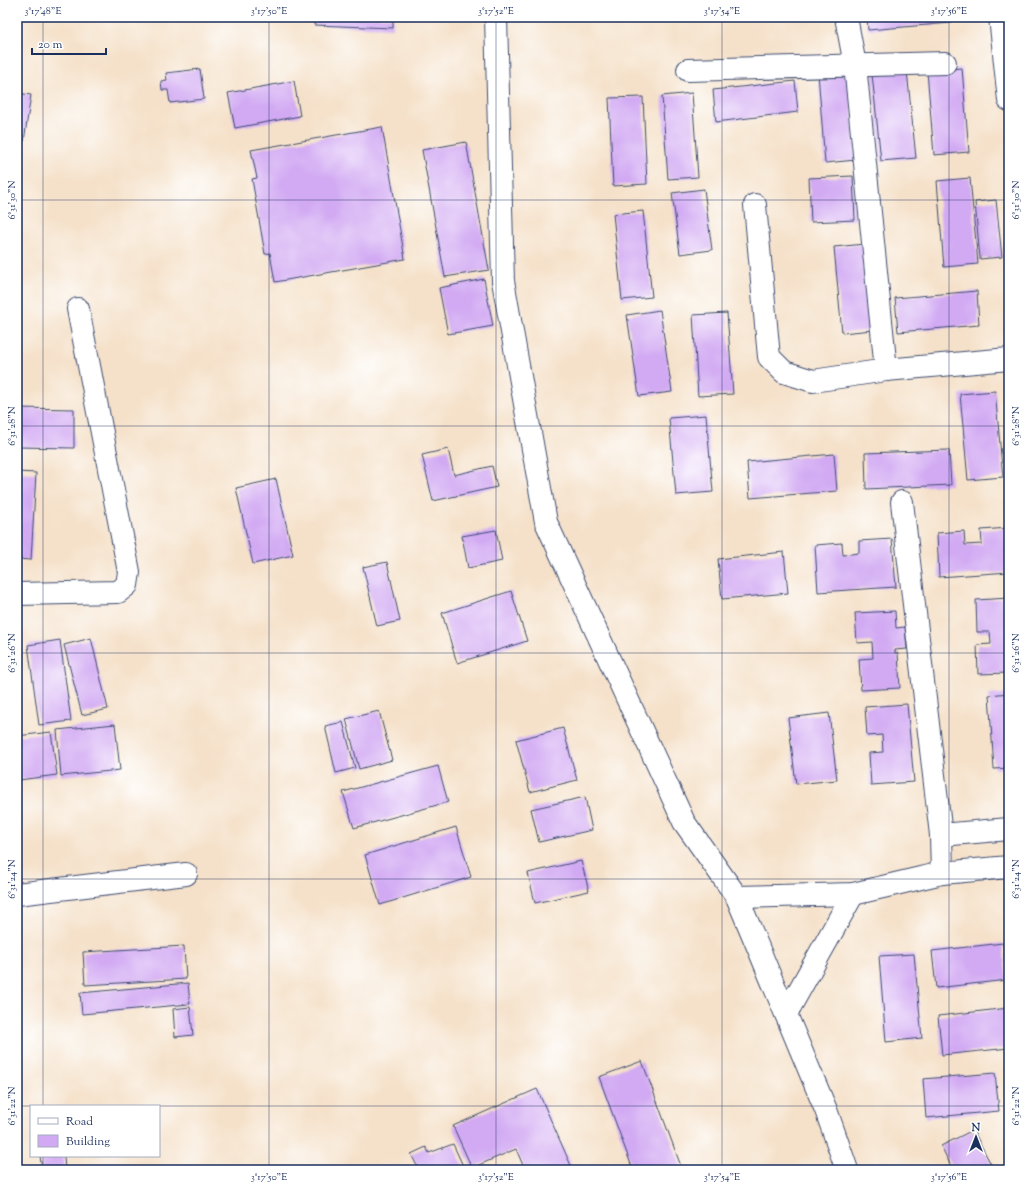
<svg xmlns="http://www.w3.org/2000/svg" width="1026" height="1187" viewBox="0 0 1026 1187" font-family="'Sorts Mill Goudy',serif">
<style>
.building{fill:#d2aaf3}
.lines{fill:none;stroke-linecap:round;stroke-linejoin:round}
.minor-casing{stroke:#3c4a6e;stroke-width:24}
.minor{stroke:#fff;stroke-width:22}
.ticks{fill:none;stroke:#1b2f5e;stroke-width:1;stroke-opacity:0.45}
.neatline{fill:none;stroke:#1b2f5e;stroke-width:1.5}
.ticks-label{font-size:10px;text-anchor:middle;fill:#1b2f5e}
</style>
<rect width="100%" height="100%" fill="#fff"/>
<filter id="ink" filterUnits="userSpaceOnUse"><feTurbulence type="fractalNoise" baseFrequency=".025" numOctaves="2"/><feDisplacementMap in="SourceGraphic" scale="8" xChannelSelector="R" yChannelSelector="G"/><feConvolveMatrix kernelMatrix="1 2 1 2 8 2 1 2 1" color-interpolation-filters="sRGB"/></filter>
<filter id="wash" filterUnits="userSpaceOnUse"><feTurbulence type="fractalNoise" baseFrequency=".012" numOctaves="4" result="noise"/><feDisplacementMap in="SourceGraphic" scale="16" xChannelSelector="R" yChannelSelector="G"/><feGaussianBlur stdDeviation="0.9" result="paint"/><feColorMatrix in="noise" values="0 0 0 0 0 0 0 0 0 0 0 0 0 0 0 0 0 1.4 0 .05"/><feComposite in="paint" operator="in"/></filter>
<g filter="url(#wash)">
<rect width="100%" height="100%" fill="#f5e1c9"/>
<g id="blocks">
<!-- building -->
<g class="building">
<polygon points="314,17 393,17 393,28 314,25"/>
<polygon points="605,17 640,17 640,18 605,21"/>
<polygon points="867,17 951,17 951,23 868,30"/>
<polygon points="962,68 969,152 934,155 927,71"/>
<polygon points="200,69 204,99 170,103 168,90 162,90 161,81 167,80 166,73"/>
<polygon points="849,71 856,160 825,163 818,73"/>
<polygon points="907,71 916,158 881,161 872,74"/>
<polygon points="294,81 300,116 235,128 228,93"/>
<polygon points="795,81 798,112 716,122 713,90"/>
<polygon points="17,93 31,95 24,141 17,140"/>
<polygon points="692,93 698,177 668,179 662,96"/>
<polygon points="643,97 647,184 613,186 609,98"/>
<polygon points="382,127 405,259 275,282 270,253 265,254 252,179 257,178 251,150"/>
<polygon points="466,142 489,270 445,277 422,150"/>
<polygon points="853,176 855,220 811,222 809,178"/>
<polygon points="970,178 978,264 944,267 937,181"/>
<polygon points="704,189 712,250 680,254 672,193"/>
<polygon points="996,200 1002,257 980,259 975,202"/>
<polygon points="643,211 652,297 622,300 613,214"/>
<polygon points="865,244 873,330 842,333 834,247"/>
<polygon points="484,279 493,326 448,334 439,288"/>
<polygon points="977,291 979,325 898,332 895,298"/>
<polygon points="660,310 672,392 639,396 627,315"/>
<polygon points="727,313 733,394 698,396 693,315"/>
<polygon points="995,391 1003,477 968,480 960,394"/>
<polygon points="17,408 74,409 74,448 17,447"/>
<polygon points="706,415 713,492 676,495 669,418"/>
<polygon points="448,449 454,475 492,466 497,487 433,501 422,455"/>
<polygon points="949,450 951,485 866,489 865,453"/>
<polygon points="834,454 837,491 750,498 747,462"/>
<polygon points="17,472 36,473 31,560 17,559"/>
<polygon points="276,479 293,555 253,564 236,488"/>
<polygon points="1009,528 1009,572 939,577 937,533 964,531 965,545 982,544 981,530"/>
<polygon points="496,530 502,561 468,568 462,536"/>
<polygon points="892,539 896,587 818,592 815,545 842,543 843,555 859,553 859,541"/>
<polygon points="784,552 788,593 722,599 718,559"/>
<polygon points="387,562 400,621 377,626 363,567"/>
<polygon points="511,591 527,641 457,663 442,613"/>
<polygon points="1009,598 1009,673 978,674 977,645 991,644 990,632 977,632 976,600"/>
<polygon points="895,611 896,628 905,627 907,649 895,650 895,653 898,653 900,688 861,690 859,659 873,658 872,642 857,643 855,613"/>
<polygon points="91,638 108,709 82,715 64,645"/>
<polygon points="60,640 71,721 39,725 28,645"/>
<polygon points="1009,693 1009,768 994,769 989,695"/>
<polygon points="907,704 914,782 871,785 869,753 883,752 882,735 867,736 865,707"/>
<polygon points="379,711 392,760 359,769 346,719"/>
<polygon points="829,713 837,780 796,784 788,718"/>
<polygon points="343,722 355,768 336,773 325,726"/>
<polygon points="115,724 120,770 61,776 57,730"/>
<polygon points="563,728 577,780 530,792 516,740"/>
<polygon points="51,732 57,775 19,780 17,736"/>
<polygon points="438,766 448,802 354,828 343,792"/>
<polygon points="585,797 592,830 539,842 531,809"/>
<polygon points="456,827 471,877 380,905 365,855"/>
<polygon points="581,861 589,891 535,903 528,873"/>
<polygon points="1003,943 1007,980 936,988 932,951"/>
<polygon points="184,946 186,979 85,985 83,952"/>
<polygon points="914,954 922,1038 886,1042 879,956"/>
<polygon points="188,983 190,1004 82,1014 80,993"/>
<polygon points="190,1007 193,1035 175,1037 173,1009"/>
<polygon points="1009,1008 1009,1048 942,1055 938,1016"/>
<polygon points="642,1061 682,1169 680,1170 633,1170 599,1077"/>
<polygon points="995,1073 999,1111 926,1118 923,1079"/>
<polygon points="537,1089 573,1170 525,1170 516,1149 472,1168 453,1126"/>
<polygon points="973,1130 994,1170 953,1170 941,1146"/>
<polygon points="453,1144 464,1168 459,1170 419,1170 411,1154 426,1147 429,1153"/>
<polygon points="40,1156 64,1156 65,1170 42,1170"/>
</g>
</g>
</g>
<g filter="url(#ink)">
<use href="#blocks" fill-opacity="0" stroke="#3c4a6e" stroke-width="1"/>
<g class="lines">
<!-- minor casing -->
<g class="minor-casing">
<g id="minor">
<polyline points="496,17 503,281 546,522 684,822 737,897 826,1110 847,1170"/>
<polyline points="846,17 855,65 886,370"/>
<polyline points="1000,17 1009,100"/>
<polyline points="688,70 945,63"/>
<polyline points="755,205 769,357 784,372 813,381 886,370 1009,359"/>
<polyline points="902,502 941,835 942,873"/>
<polyline points="17,594 118,592 127,585 129,572 78,309"/>
<polyline points="941,835 1009,829"/>
<polyline points="17,894 186,874"/>
<polyline points="737,897 853,894 942,873 1009,867"/>
<polyline points="786,1014 853,894"/>
</g>
</g>
<!-- minor -->
<use href="#minor" class="minor"/>
</g>
</g>
<!-- ticks -->
<path class="ticks" d="M43 17V1106M269 17V1170M496 17V1170M722 17V1170M949 17V1170M17 200H1009M17 426H1009M17 653H1009M17 879H1009M17 1106H1009M43 1156V1170"/>
<!-- margin -->
<rect width="1026" height="1187" fill="none" stroke="#fff" stroke-width="44"/>
<!-- legend -->
<rect x="30" y="1105" width="130" height="52" fill="#ffffff" stroke="#a4acbf"/>
<rect x="38" y="1118" width="20" height="6" fill="#ffffff" stroke="#a4acbf"/>
<text x="66" y="1125" font-size="12" fill="#1b2f5e">Road</text>
<rect x="38" y="1135" width="20" height="12" fill="#d2aaf3" stroke="#a4acbf"/>
<text x="66" y="1145" font-size="12" fill="#1b2f5e">Building</text>
<!-- north arrow -->
<g transform="translate(976 1137)" stroke="#ffffff" stroke-width="3" paint-order="stroke">
<path d="M0-3L7 15L0 10L-7 15Z" fill="#1b2f5e"/>
<text y="-6" font-size="11" font-weight="bold" text-anchor="middle" fill="#1b2f5e">N</text>
</g>
<!-- scale -->
<path d="M32 48v6h74v-6" fill="none" stroke="#1b2f5e" stroke-width="2"/>
<text x="38" y="48" font-size="12" fill="#1b2f5e" stroke="#ffffff" stroke-width="3" paint-order="stroke">20 m</text>
<rect x="22" y="22" width="982" height="1143" class="neatline"/>
<g class="ticks-label">
<text x="43" y="14">3°17'48"E</text>
<text x="269" y="14">3°17'50"E</text>
<text x="496" y="14">3°17'52"E</text>
<text x="722" y="14">3°17'54"E</text>
<text x="949" y="14">3°17'56"E</text>
<text transform="translate(11 200) rotate(-90)" y="4">6°31'30"N</text>
<text transform="translate(1015 200) rotate(-90)" y="4">6°31'30"N</text>
<text transform="translate(11 426) rotate(-90)" y="4">6°31'28"N</text>
<text transform="translate(1015 426) rotate(-90)" y="4">6°31'28"N</text>
<text transform="translate(11 653) rotate(-90)" y="4">6°31'26"N</text>
<text transform="translate(1015 653) rotate(-90)" y="4">6°31'26"N</text>
<text transform="translate(11 879) rotate(-90)" y="4">6°31'24"N</text>
<text transform="translate(1015 879) rotate(-90)" y="4">6°31'24"N</text>
<text transform="translate(11 1106) rotate(-90)" y="4">6°31'22"N</text>
<text transform="translate(1015 1106) rotate(-90)" y="4">6°31'22"N</text>
<text x="269" y="1180">3°17'50"E</text>
<text x="496" y="1180">3°17'52"E</text>
<text x="722" y="1180">3°17'54"E</text>
<text x="949" y="1180">3°17'56"E</text>
</g>
</svg>
